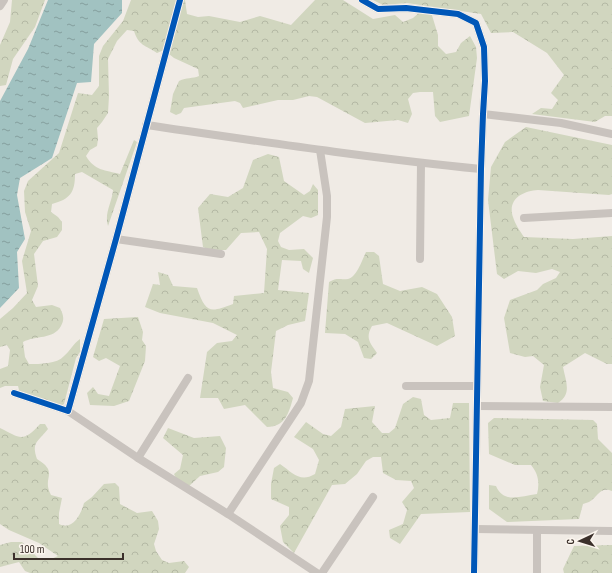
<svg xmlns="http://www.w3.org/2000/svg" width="612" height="573" viewBox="0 0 612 573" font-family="'Sofia Sans Condensed',sans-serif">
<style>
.forest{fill:url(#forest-crowns)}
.water{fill:url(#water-ripples)}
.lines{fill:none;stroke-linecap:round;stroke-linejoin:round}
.minor{stroke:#c9c3be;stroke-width:8}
.cycleway-casing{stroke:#fbf5ee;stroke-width:8}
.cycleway{stroke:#0057b8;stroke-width:6}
</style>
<defs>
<pattern id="forest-crowns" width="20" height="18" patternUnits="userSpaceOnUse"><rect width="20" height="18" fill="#d1d6bf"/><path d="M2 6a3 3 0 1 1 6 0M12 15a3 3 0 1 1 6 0" fill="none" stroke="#b4b8a4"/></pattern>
<pattern id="water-ripples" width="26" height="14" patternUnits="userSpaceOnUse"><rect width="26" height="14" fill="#a1c2c1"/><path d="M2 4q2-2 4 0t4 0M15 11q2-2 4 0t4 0" fill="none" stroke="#849e9d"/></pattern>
</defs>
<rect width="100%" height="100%" fill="#f0ebe5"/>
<!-- forest -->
<g class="forest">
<polygon points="12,0 45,0 35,27 13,59 6,85 0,86 0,45 10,22"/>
<path d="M131 0H185L187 14 198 17 209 16 240 22 260 16 291 25 315 0H343L373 19 395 15 403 22 413 18 421 11 431 12 438 35V46L446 54 456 52 461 43 470 36 476 47 477 58 469 116 440 122 435 116 433 92H420L413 93 408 99 412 114 408 123 398 120 365 123 317 97 309 96 293 100H278L243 108 240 103 235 101 184 108 181 113 176 115 170 112 173 94 179 81C187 77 192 79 199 76L198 69 174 58 164 50 157 53C145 45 139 46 134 31L127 30 117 41 108 59 109 96 108 113 102 122 97 128 98 139 97 146 90 150 86 156C95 171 105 170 120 174L134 140 137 142 108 226C104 213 112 203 113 190L82 172 75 174C75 193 70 199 52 204L51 212 58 217 62 222V230L57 237 43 241 34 254 38 286 32 300 36 307 52 305 60 308C63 314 65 319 61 326 53 340 36 335 23 342L25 357 29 364C40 364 57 364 64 356 70 351 73 344 80 339V352L76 358 64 404 58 408 20 394 18 386H5L0 388V369L8 366 10 350 7 345 0 347V319L13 308 27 293 22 261 31 231 25 212 24 191 28 181 59 153 78 93 92 95 99 86V56L103 46 123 21Z"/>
<polygon points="373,0 612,0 612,116 605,116 595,122 532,114 541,108 552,109 558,100 551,93 564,75 547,53 513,32 491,33 481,14 407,3 383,5"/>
<path d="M526 127 612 145V194L609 195 538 190C523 191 507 199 513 217 515 224 520 231 524 237L573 239 612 236V364H607L585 353 563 367C566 382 572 394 558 403L543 401 540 387 544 365 533 356 525 357 510 353 504 318 510 300 537 290 543 284 556 278 560 272 552 269 536 273 518 271 504 279 497 274 488 200 491 167 505 142Z"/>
<path d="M268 154 279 157 284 181 304 195 310 191 313 184 318 190V215L311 218 303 216 280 233 278 241 281 247 289 250 304 249 313 258 309 273 303 269 301 261 282 260 278 290 309 293 305 321 288 325 276 331 271 372 273 388 288 392 293 398C289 413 285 427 267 427L245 405 224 409 218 398H200L207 352 217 343 232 341 237 335 213 323 160 313 145 307 153 284 160 285 158 272 168 275 173 286 197 288C206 313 209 313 233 304L234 296 264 293 267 249 259 232 241 233 226 250H210L203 247 198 208 210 194 228 197 243 188 253 160Z"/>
<path d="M366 252H374L379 256 383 284 400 291 422 287 437 294 452 317 455 336 437 346 387 323 372 326C365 338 370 343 377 353L371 359 364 358 358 342 345 334 325 333 329 282C338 277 339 280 348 279 357 277 362 260 366 252Z"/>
<polygon points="138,317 143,332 142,340 146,346 145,361 129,401 114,406 90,405 87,393 93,387 98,394 109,396 120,366 106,358 99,361 93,357 104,319"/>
<path d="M413 397 421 399 424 415 431 420 450 418 453 403H469L470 512 421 514 400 544 390 538 389 530 403 524 407 510 402 502 414 488 411 481 396 480 383 473 381 457H373L366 461 357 474 345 484 332 485 294 553 283 542 280 526 289 515V507L271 499V484L274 468 280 464C293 473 300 483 315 474L319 460 313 449 294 437 306 422 323 434 331 436 341 427 345 409 375 406 372 422 382 433H389L395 428 403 404Z"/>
<path d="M494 418 593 420 597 424 598 439 612 453V491C600 486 598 497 589 502 587 503 585 503 583 504L579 519 507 522 489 509V485L496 486C504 504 520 496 537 494 540 483 538 473 531 465H515L489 454 488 423Z"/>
<path d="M40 424H45L48 429C38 442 31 442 37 459 60 473 41 477 51 495L62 498 59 513V524C73 531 81 514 84 503L92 497 104 484 115 483 119 487 120 504 137 513 152 511 158 521 159 529 154 544 156 551 162 560 169 563 184 561 189 567 185 573H30L25 571 19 562 0 567V545L11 542H22L38 558 49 560 58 556 39 543 9 530 0 524V428C20 438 23 443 40 424Z"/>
<polygon points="168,428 194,438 220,436 226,448 224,467 218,472 200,476 188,487 180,487 174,474 180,469 183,455 163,438"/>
<polygon points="612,545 612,573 564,573 563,569 574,546"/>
</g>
<!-- water -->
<polygon class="water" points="48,0 122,0 122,13 94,44 91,82 77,83 52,158 20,178 17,195 25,239 17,252 19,288 0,308 0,101 28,49"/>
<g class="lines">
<!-- minor -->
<g class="minor">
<polyline points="362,0 378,9 406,8 458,14 476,23 484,47 485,81 483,114 481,169 474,573"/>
<polyline points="0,6 4,0"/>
<polyline points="483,114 561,123 612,134"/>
<path d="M146 125C257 141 369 158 481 169"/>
<polyline points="524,218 612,213"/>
<polyline points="116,239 221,254"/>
<polyline points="420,259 421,163"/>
<polyline points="406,386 477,386"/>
<polyline points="14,393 68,411 116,239 180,0"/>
<polyline points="477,406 612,407"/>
<polyline points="68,411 138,458 188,378"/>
<polyline points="138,458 228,514 317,573"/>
<polyline points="228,514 301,403 309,381 327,217 327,196 320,150"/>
<polyline points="476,529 612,531"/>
<polyline points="537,530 537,573"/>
<polyline points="322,573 373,497"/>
</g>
<!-- cycleway casing -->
<g class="cycleway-casing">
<g id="cycleway">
<polyline points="362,0 378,9 406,8 458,14 476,23 484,47 485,81 483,114 481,169 474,573"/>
<polyline points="14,393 68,411 116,239 180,0"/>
</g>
</g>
<!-- cycleway -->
<use href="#cycleway" class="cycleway"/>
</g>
<!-- north arrow -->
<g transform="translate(580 541) rotate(266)" stroke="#fbf5ee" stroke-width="3" paint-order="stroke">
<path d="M0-3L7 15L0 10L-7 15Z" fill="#3b302b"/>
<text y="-6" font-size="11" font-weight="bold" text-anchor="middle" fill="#3b302b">С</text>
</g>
<!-- scale -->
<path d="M14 553v6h109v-6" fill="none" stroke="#3b302b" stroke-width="2"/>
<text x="20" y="553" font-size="12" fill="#3b302b" stroke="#fbf5ee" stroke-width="3" paint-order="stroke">100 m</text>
</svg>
